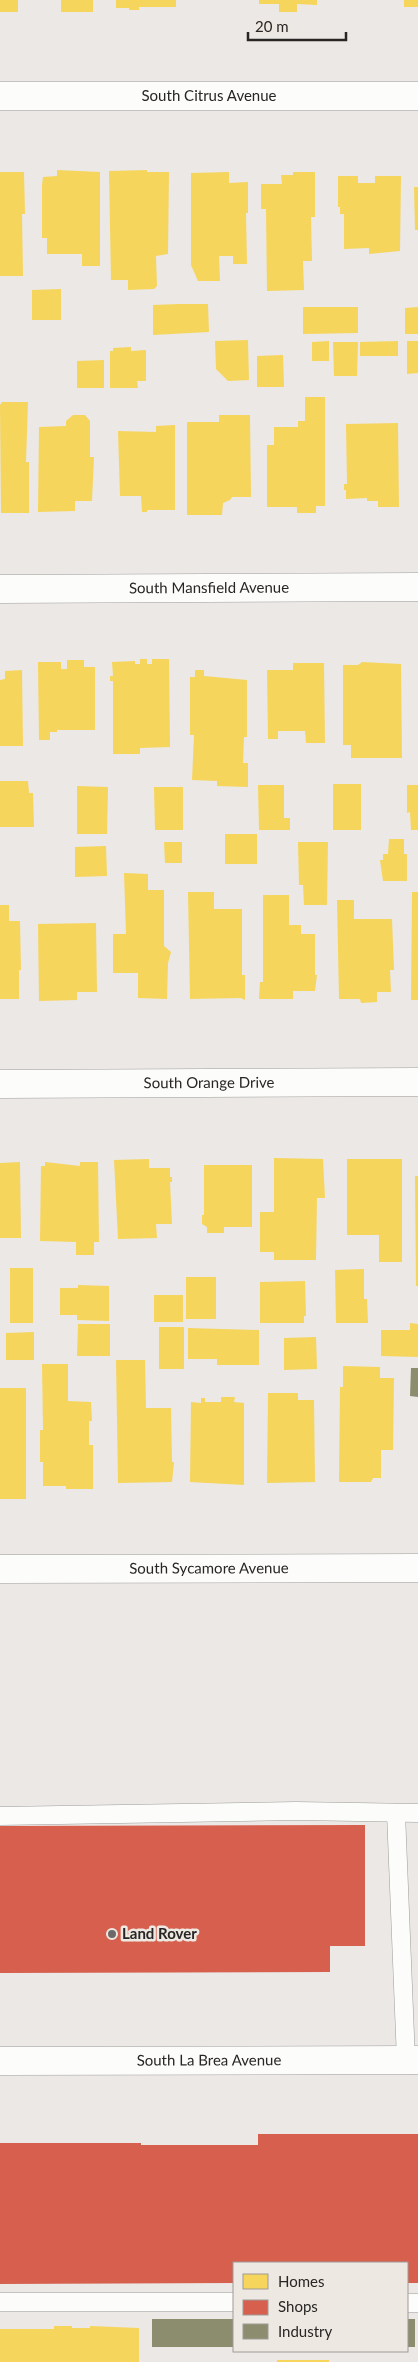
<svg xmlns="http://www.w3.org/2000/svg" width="418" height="2362" viewBox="0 0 418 2362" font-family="Lato,sans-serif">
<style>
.homes{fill:#f6d55c}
.shops{fill:#d6604d}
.industry{fill:#8c8c6e}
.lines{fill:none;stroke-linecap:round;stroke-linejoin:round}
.service-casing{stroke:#9f9d9b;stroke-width:19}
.minor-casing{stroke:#9f9d9b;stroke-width:29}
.primary-casing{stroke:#9f9d9b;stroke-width:29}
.service{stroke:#fcfcfb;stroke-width:18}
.minor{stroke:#fcfcfb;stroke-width:28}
.primary{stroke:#fcfcfb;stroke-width:28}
.poi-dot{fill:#6c6a68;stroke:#eee8e3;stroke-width:2}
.labels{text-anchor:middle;stroke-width:5;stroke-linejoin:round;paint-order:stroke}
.street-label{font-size:15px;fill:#282624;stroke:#eee8e3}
.poi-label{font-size:15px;font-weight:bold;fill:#282624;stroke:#eee8e3;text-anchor:start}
</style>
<rect width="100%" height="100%" fill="#ebe8e6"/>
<!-- homes -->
<g class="homes">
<rect x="0" y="0" width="18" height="12"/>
<rect x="61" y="0" width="32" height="12"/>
<polygon points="116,0 176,0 176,7 139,7 139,10 129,10 129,8 116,8"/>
<polygon points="259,0 317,0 317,5 297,4 297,12 279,12 279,4 259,4"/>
<rect x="404" y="0" width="14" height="7"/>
<polygon points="57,170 100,172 100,266 82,266 82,254 47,254 47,238 42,238 42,185 43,177 57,176"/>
<polygon points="147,170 147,172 169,172 168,254 156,256 157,286 154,289 128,290 128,280 111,280 109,171"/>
<polygon points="0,172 24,172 25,214 22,214 23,276 0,276"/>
<polygon points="229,172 229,183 248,182 248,213 246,213 247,264 233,264 233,256 219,256 220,281 198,281 191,265 191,173"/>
<polygon points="293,172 315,172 315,217 311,217 312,261 303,261 304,290 267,291 266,209 261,209 261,184 282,184 281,175 293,175"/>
<polygon points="338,176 358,176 358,183 375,183 375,176 401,176 400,251 369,254 369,248 344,249 344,214 340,214 340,207 338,207"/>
<polygon points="414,187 418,187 418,230 415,230"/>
<polygon points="61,289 61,320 32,320 32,290"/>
<polygon points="179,304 208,304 209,332 153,335 153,305"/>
<polygon points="303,307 358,307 358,333 303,334"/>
<polygon points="418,307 418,334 405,334 405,308"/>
<polygon points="248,340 249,380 228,381 216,369 215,341"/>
<polygon points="329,341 329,361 312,361 312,342"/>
<polygon points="398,341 398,356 360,356 360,342"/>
<polygon points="407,341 418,341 418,373 407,374"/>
<polygon points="333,342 358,342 357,376 334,376"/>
<polygon points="131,347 131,351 146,350 146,381 137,381 138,388 110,388 110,351 113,351 113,348"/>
<polygon points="283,355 284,387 257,387 257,356"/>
<polygon points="104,360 104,388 77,388 77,361"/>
<polygon points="305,397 325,397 325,506 316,506 316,513 297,513 297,507 267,507 267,445 274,445 274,427 298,427 298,421 305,421"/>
<polygon points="2,402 28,402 26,462 29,462 29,513 1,513 0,405"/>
<polygon points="73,415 85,415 90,421 90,457 94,457 92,501 75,501 75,511 38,512 39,427 66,426 66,421"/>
<polygon points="219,415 250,415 251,497 232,497 230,500 223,503 222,515 187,515 187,422 219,422"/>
<polygon points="398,423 399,507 378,507 378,501 367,501 367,498 346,499 346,490 344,490 344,484 347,484 346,424"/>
<polygon points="175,425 175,510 147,510 147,512 142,512 141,496 120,496 118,431 156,432 156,426"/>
<polygon points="140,659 147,659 147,664 152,664 152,659 169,659 170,747 140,748 140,754 113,754 113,681 110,681 110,676 113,676 112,662 135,661 135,664 140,664"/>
<polygon points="67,660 84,660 84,667 95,667 95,730 57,730 57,732 50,732 50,740 39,740 38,662 61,662 61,669 67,669"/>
<polygon points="362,662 401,664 402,758 351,758 351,745 343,745 343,665 358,665"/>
<polygon points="293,663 324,663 325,743 306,743 305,731 278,731 278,739 268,739 267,670 293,670"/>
<polygon points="22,670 23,746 0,746 0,680 5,679 5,671"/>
<polygon points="195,670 204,670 204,676 247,680 247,737 244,737 243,763 248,763 248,787 217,786 217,781 192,780 194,735 190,735 190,677 195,677"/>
<polygon points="0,781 28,781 29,793 33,793 34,827 0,827"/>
<rect x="333" y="784" width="28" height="46"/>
<polygon points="258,785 284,785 284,818 290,818 290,830 259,830"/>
<polygon points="407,785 418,785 418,830 411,830 410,812 407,813"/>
<polygon points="77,786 108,787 107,834 77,834"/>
<polygon points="154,787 183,787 183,830 155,830"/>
<rect x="225" y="834" width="32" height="30"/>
<polygon points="389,839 404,839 404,854 407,854 407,881 383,881 380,860 383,860 383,854 388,854"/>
<polygon points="164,842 182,842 182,863 165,863"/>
<polygon points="298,842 328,842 327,905 304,905 303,885 299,885"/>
<polygon points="106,846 107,876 75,877 75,847"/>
<polygon points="124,873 148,874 148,890 164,890 164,946 171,952 168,963 167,999 138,998 138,973 113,973 113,934 126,934"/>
<polygon points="188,892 214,892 214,909 242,909 242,975 245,975 245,1000 241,998 190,999"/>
<polygon points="412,892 418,892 418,1000 411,1000"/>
<polygon points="263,895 289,895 289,925 301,925 301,934 315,934 315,975 317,975 315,991 293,991 293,999 259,999 260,982 263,982"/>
<polygon points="337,900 354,900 354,919 392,919 394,970 390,970 391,992 377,992 377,1002 361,1003 360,999 339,999"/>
<polygon points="0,905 9,905 9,921 20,921 21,970 19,970 19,999 0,999"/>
<polygon points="96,923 97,992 77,992 77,1000 39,1001 38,924"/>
<polygon points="274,1158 323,1159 325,1198 317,1198 316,1260 274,1260 274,1252 260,1252 260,1212 274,1212"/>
<polygon points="149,1159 149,1168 170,1168 170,1177 172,1177 172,1182 170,1182 172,1224 156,1224 157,1238 118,1239 114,1160"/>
<polygon points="347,1159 402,1159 402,1262 379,1262 379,1235 347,1235"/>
<polygon points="20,1162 21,1238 0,1238 0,1163"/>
<polygon points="45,1162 80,1166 80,1162 98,1162 99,1242 94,1242 94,1255 76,1255 76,1242 40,1241 41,1166 45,1166"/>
<polygon points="204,1165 252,1165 252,1227 224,1227 224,1233 207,1233 207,1227 202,1224 202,1215 204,1215"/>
<polygon points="415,1176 418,1176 418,1286 416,1286"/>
<rect x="10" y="1268" width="23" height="55"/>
<polygon points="364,1269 364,1299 367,1299 368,1323 336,1323 335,1270"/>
<rect x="186" y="1277" width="30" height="42"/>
<polygon points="305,1281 306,1316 304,1316 304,1323 260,1323 260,1282"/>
<polygon points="78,1285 109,1286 109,1321 77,1320 77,1315 60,1315 60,1288 78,1288"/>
<rect x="154" y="1295" width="29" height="27"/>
<polygon points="410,1323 418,1324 418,1357 381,1356 381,1330 410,1330"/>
<polygon points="78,1324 110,1324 110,1356 77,1356"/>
<rect x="159" y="1327" width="25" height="42"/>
<polygon points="188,1328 259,1330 259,1365 217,1365 217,1359 188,1359"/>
<polygon points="34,1332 34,1360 6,1360 6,1333"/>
<polygon points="316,1337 317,1369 284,1370 284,1338"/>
<polygon points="116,1360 145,1360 146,1408 171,1408 172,1462 174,1462 172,1482 118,1483"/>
<polygon points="42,1364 68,1364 68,1401 91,1402 92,1421 89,1421 89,1445 93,1445 93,1489 66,1489 66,1486 43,1486 43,1462 40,1462 40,1430 43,1430"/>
<polygon points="343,1366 380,1367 380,1378 394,1378 393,1450 381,1450 381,1478 373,1478 371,1482 339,1482 340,1387 343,1387"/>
<rect x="0" y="1388" width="26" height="111"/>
<polygon points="268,1393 298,1393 298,1400 314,1400 315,1482 267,1483"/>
<polygon points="221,1397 235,1397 234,1402 244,1403 244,1485 190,1482 191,1402 201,1403 201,1398 205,1398 205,1402 221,1402"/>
<polygon points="54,2326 72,2326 72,2328 90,2328 90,2326 139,2328 139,2362 0,2362 0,2329 54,2329"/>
<rect x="277" y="2360" width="52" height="2"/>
</g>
<!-- shops -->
<g class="shops">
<polygon points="365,1825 365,1946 330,1946 330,1972 0,1973 0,1826"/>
<polygon points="258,2134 418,2134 418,2283 407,2283 407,2263 234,2263 234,2283 0,2284 0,2143 141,2143 141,2145 258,2145"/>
</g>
<!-- industry -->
<g class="industry">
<polygon points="411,1368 418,1368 418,1397 410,1396"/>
<rect x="152" y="2319" width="82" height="28"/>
<rect x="407" y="2319" width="8" height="28"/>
</g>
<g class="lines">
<!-- service casing -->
<g class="service-casing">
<g id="service">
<polyline points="396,1813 406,2060"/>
<polyline points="0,1816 296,1811 418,1813"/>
<polyline points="0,2302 234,2302"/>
<polyline points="407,2303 418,2303"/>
</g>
</g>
<!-- minor casing -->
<g class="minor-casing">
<g id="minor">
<path id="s1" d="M0 96H418"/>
<path id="s2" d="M0 589 418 587"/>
<path id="s3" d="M0 1084 418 1082"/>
<path id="s4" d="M0 1569 418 1568"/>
</g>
</g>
<!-- primary casing -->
<g class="primary-casing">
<g id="primary">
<path id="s5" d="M0 2061 418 2060"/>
</g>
</g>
<!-- service -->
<use href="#service" class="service"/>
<!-- minor -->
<use href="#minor" class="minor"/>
<!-- primary -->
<use href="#primary" class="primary"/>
</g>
<!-- markers -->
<circle class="poi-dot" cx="112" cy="1934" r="5"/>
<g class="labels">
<!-- street labels -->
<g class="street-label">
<text dy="5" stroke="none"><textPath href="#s1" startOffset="209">South Citrus Avenue</textPath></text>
<text dy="5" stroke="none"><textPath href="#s2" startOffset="209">South Mansfield Avenue</textPath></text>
<text dy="5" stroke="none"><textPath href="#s3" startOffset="209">South Orange Drive</textPath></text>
<text dy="5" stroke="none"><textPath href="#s4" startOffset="209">South Sycamore Avenue</textPath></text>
<text dy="5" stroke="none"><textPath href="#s5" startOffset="209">South La Brea Avenue</textPath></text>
</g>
<!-- poi labels -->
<g class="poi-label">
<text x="122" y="1939">Land Rover</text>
</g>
</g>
<!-- legend -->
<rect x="233" y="2262" width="175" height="90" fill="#eee8e3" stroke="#9f9a97"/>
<rect x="243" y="2274" width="25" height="15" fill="#f6d55c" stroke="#9f9a97"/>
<text x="278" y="2287" font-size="15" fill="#282624">Homes</text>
<rect x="243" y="2300" width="25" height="15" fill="#d6604d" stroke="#9f9a97"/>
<text x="278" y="2312" font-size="15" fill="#282624">Shops</text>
<rect x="243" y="2324" width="25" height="15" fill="#8c8c6e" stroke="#9f9a97"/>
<text x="278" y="2337" font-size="15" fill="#282624">Industry</text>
<!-- scale -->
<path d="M248 32v8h98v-8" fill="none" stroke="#282624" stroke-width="2.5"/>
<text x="255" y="32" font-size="15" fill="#282624" stroke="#eee8e3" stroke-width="4" paint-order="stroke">20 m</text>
</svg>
